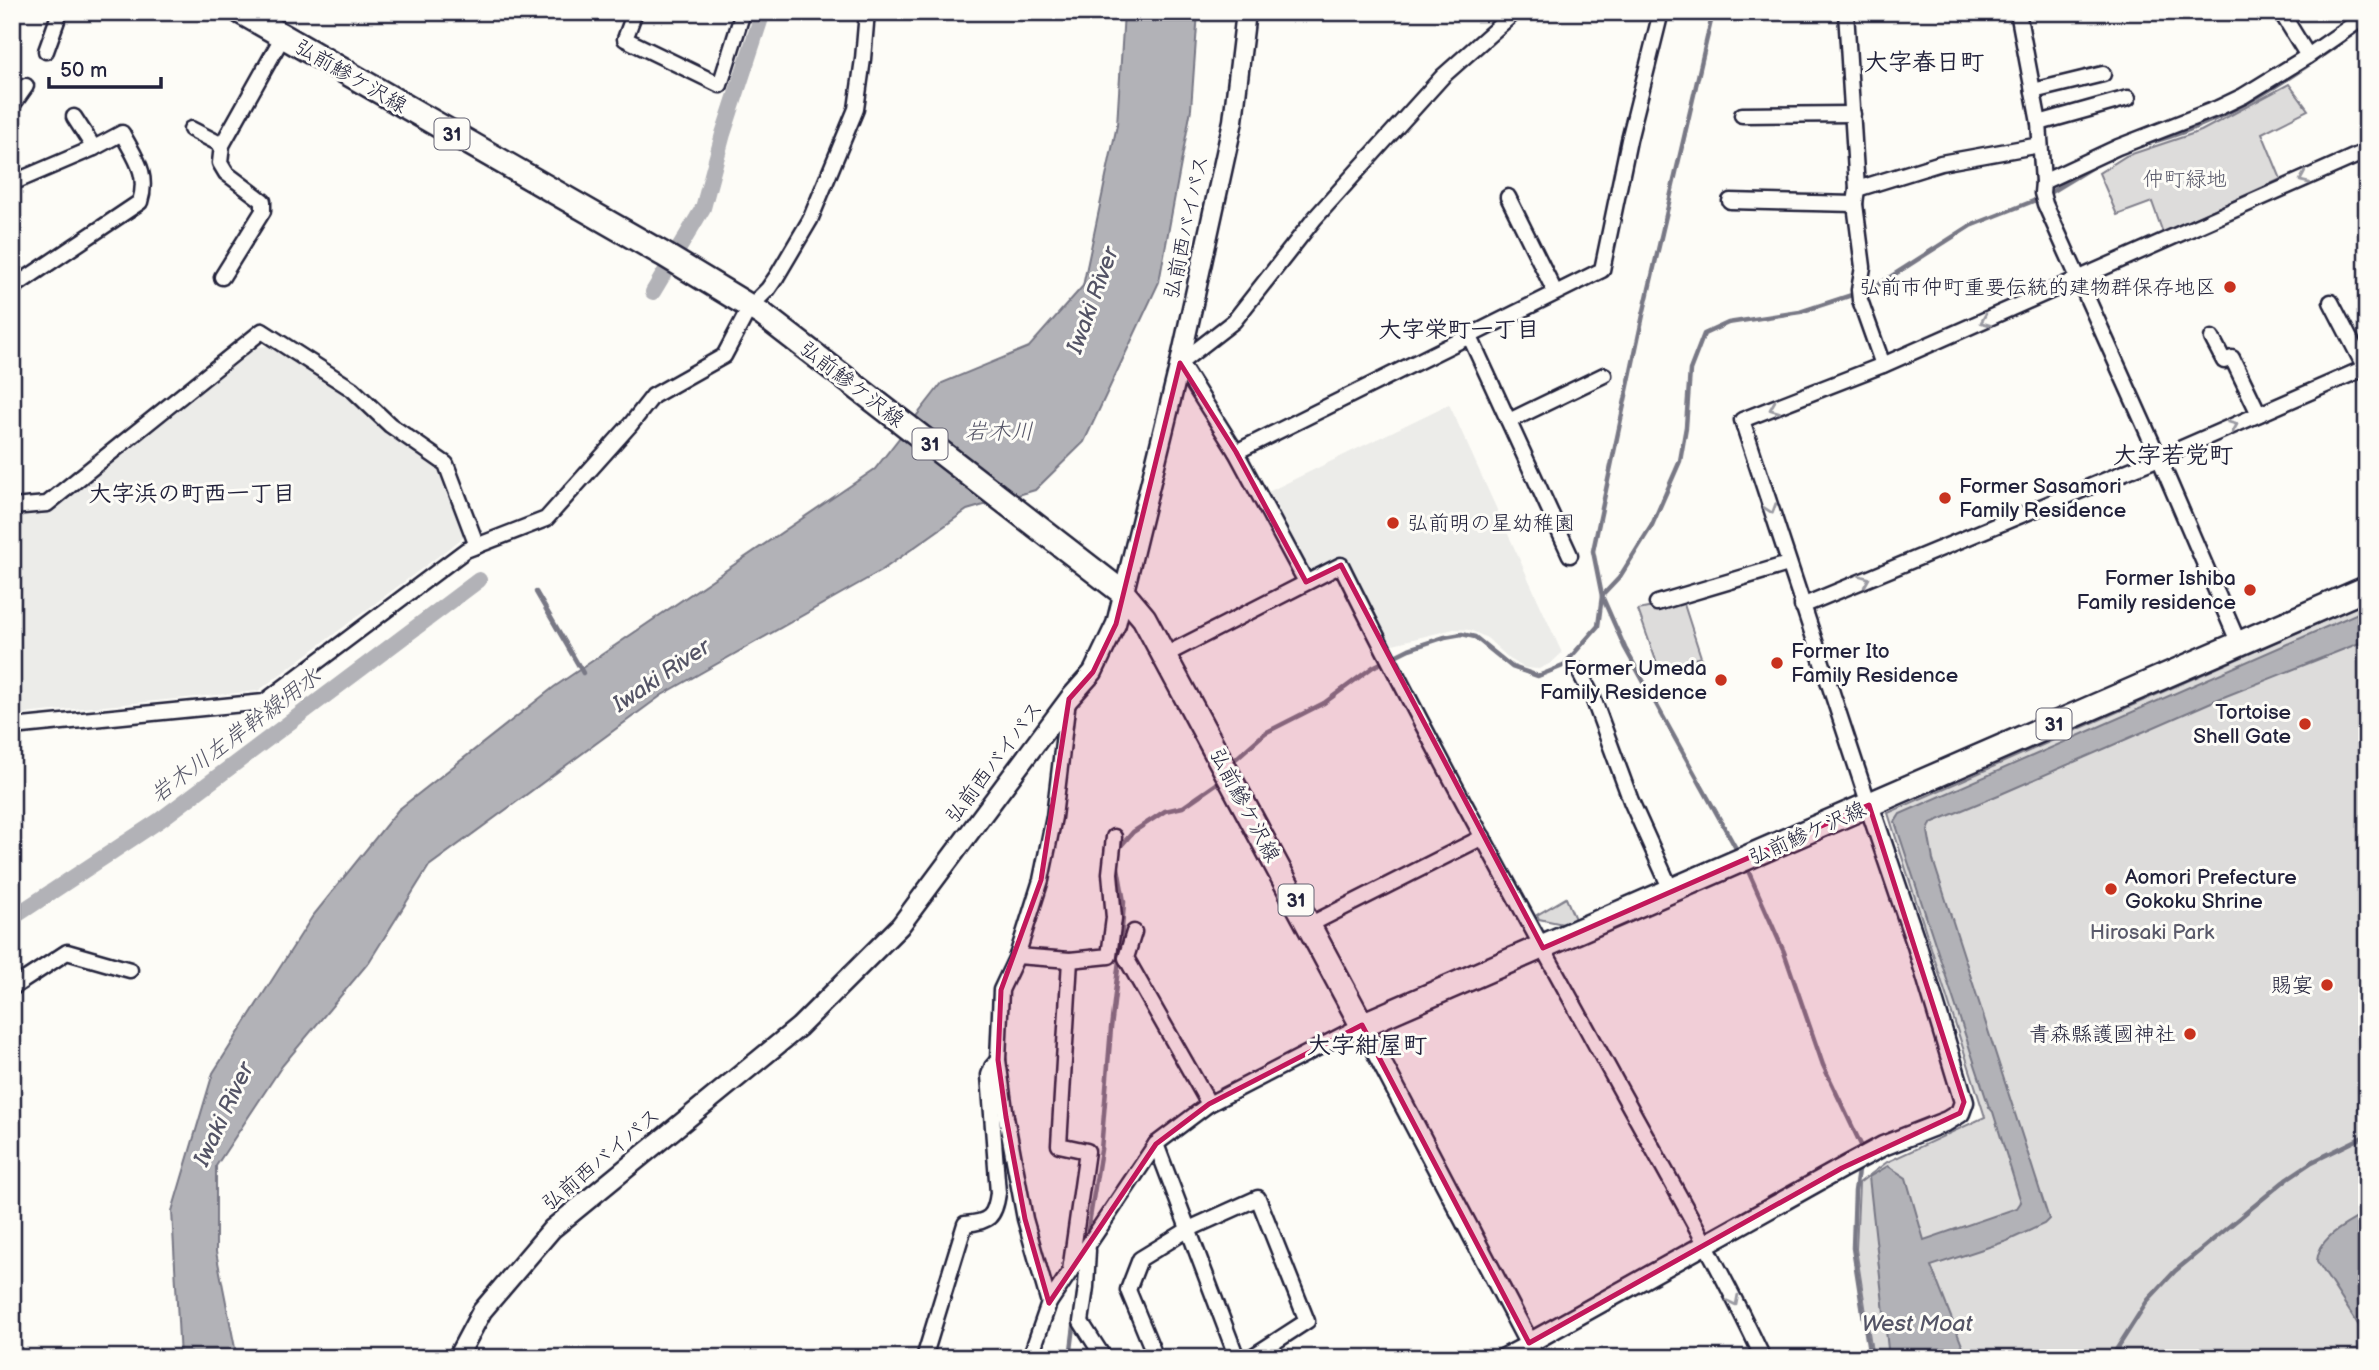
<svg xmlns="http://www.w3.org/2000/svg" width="2379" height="1370" viewBox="0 0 2379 1370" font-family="'Balsamiq Sans','Klee One',sans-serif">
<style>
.built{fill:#ecece9}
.green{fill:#dddcdb;stroke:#807f8b;stroke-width:2}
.water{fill:#b2b2b7;stroke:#787885;stroke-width:2}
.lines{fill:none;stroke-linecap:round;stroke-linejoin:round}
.stream{stroke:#787885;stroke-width:4.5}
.canal{stroke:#b2b2b7;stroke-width:16}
.minor-casing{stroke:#22223b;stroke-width:19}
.tertiary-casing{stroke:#22223b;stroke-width:23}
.primary-casing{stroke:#22223b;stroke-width:28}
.minor{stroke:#fdfcf7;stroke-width:14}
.tertiary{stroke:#fdfcf7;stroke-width:18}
.primary{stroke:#fdfcf7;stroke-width:23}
.oneway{stroke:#9a9aa2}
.marked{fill:#c2185b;fill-opacity:0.2;stroke:#c2185b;stroke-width:5;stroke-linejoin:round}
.poi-dot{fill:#c8321e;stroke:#fdfcf7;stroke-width:2.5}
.labels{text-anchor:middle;stroke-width:6;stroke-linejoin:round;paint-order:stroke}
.shield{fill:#fdfcf7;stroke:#646373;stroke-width:2}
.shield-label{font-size:19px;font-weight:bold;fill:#22223b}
.street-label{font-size:21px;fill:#22223b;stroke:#fdfcf7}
.park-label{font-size:21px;fill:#5a5a6b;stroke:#fdfcf7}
.poi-label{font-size:21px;fill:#22223b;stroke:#fdfcf7;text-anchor:end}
.water-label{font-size:23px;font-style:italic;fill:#545466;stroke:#fdfcf7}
.neighbourhood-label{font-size:23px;font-weight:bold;fill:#22223b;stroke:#fdfcf7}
.quarter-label{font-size:24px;font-weight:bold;fill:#22223b;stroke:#fdfcf7}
</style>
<rect width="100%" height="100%" fill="#fdfcf7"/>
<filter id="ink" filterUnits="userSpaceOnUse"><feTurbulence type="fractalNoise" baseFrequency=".0143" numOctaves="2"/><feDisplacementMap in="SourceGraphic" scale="14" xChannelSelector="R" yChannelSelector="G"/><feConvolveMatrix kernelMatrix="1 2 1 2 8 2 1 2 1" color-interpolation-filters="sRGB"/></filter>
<g filter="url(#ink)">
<!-- built -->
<g class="built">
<polygon points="270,346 345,393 370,416 438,470 464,537 258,691 12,715 12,517 49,511 254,347"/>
<polygon points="1449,404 1562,653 1551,663 1539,669 1525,668 1512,661 1487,638 1470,630 1454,629 1393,644 1386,634 1342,554 1310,570 1266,493"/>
</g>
<!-- green -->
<g class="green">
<polygon points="2289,84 2308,110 2262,133 2281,179 2163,233 2152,202 2117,215 2099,173 2126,156 2201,131"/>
<polygon points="1683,601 1701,657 1659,669 1638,610"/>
<polygon points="2367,602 2367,1358 1873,1358 1856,1249 1859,1183 1887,1162 1985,1117 1888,813"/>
<polygon points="1566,898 1575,919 1563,924 1539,919 1537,915"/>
</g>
<!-- water -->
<g class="water">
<polygon points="1124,12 1198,12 1191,109 1159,282 1084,442 1035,490 967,510 881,571 662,695 429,866 369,962 282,1066 216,1166 216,1252 237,1358 180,1358 172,1211 213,1073 312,917 398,810 554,687 875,469 942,383 1029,347 1083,286 1117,125"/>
<polygon points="2367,609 2367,640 2216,700 2001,794 1931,823 1928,831 1933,860 2049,1219 2044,1224 2007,1241 1931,1266 1967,1358 1889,1358 1869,1177 1888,1166 1906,1178 1924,1240 2017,1208 2021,1202 1993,1112 1989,1107 1895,822 1900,814"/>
<path d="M2367 1212V1338L2317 1261C2319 1235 2347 1225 2367 1212Z"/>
</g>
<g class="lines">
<!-- stream -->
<g class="stream">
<polyline points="1713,12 1643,315 1593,551 1602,596 1625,648 1738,852"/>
<path d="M2141 145C2227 124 2296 75 2367 24"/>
<polyline points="536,592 583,673"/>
<polyline points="1231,763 1265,733 1324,703 1373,667 1409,649 1445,637 1462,634 1475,637 1512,667 1538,676 1563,666 1598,626 1602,596 1619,578 1652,525 1680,461 1686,427 1690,370 1704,334 1728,323 1800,312 1873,288 1970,226 2041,198 2092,167"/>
<polyline points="1118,853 1119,848 1133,832 1165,811 1183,807 1222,780"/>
<polyline points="1746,866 1784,952 1823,1065 1862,1147 1861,1152"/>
<polyline points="1859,1164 1855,1191 1853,1248 1870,1358"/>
<polyline points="1088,1230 1101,1150 1111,1028 1121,943 1124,902 1117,862"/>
<polyline points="1077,1302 1079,1286"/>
<polyline points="1070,1358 1075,1318"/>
<polyline points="2111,1358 2148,1300 2175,1271 2288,1178 2312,1162 2367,1135"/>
</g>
<!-- canal -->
<g class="canal">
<polyline points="653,292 703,208 723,134 763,12"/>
<polyline points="12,918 160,820 479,580"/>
</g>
<!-- minor casing -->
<g class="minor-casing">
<g id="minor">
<polyline points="635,12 625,39 720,85 743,12"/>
<polyline points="1846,12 1857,189 1855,204 1863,267 1859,290 1860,300 1883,365"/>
<polyline points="2018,12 2039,123 2043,182 2042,193 2045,204 2159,458 2239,644"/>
<polyline points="2281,12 2308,56"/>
<polyline points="46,51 60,12"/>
<polyline points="2033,91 2103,74"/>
<polyline points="12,106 26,86"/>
<polyline points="1742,115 1853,114"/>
<polyline points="74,117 94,148"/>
<polyline points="2039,123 2128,98"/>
<polyline points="191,129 222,145"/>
<polyline points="2043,182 2118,147 2218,108 2243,96 2308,56 2367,15"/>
<path d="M12 183 94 148 122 133C135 158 149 173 140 202L12 288"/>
<polyline points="1857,189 1941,163 2040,145"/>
<polyline points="1508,197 1555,292"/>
<polyline points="1730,201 1855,204"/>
<polyline points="222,277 263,211 263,201 226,173 220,163 222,145 283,36"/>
<polyline points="2331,302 2365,368"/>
<polyline points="1470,337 1570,555"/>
<polyline points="2212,338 2224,361 2232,358 2259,414"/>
<polyline points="1509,421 1604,375"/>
<polyline points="1236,452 1602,270 1629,140 1661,12"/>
<polyline points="12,507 47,504 262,331 352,389 390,425 446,464 477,546"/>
<polyline points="1306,582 1236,452 1180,363 1234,321 1315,218 1443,76 1515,12"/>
<polyline points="1657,603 1788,564"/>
<polyline points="1802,606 2159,458 2367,367"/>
<path d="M1163 656 1341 565C1427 739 1521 908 1614 1078 1665 1171 1718 1262 1763 1358"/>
<polyline points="1579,671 1593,698 1631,801 1672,892"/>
<polyline points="12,727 264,702 466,550 546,519 631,424 653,396 724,356 750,307 768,289 777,276 810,220 856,109 863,59 867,12"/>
<polyline points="1869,805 1742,420 1883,365 2367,151"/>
<polyline points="1309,925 1483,837"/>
<polyline points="1134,932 1126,958 1209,1104"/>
<polyline points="1017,956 1070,960 1109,956 1114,918 1110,873 1114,837"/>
<polyline points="12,988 67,952 130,970"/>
<polyline points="1156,1144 1237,1358"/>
<polyline points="1088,1250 1086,1287 1081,1322 1104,1358"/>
<polyline points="1070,1271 1087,1151 1059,1145 1070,960"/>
<polyline points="1049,1303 1025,1219 1006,1117 998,1060 1001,990 1017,956 1041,880 1054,817 1068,700"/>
<path d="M924 1358 965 1224C989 1222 995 1217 998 1193L989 1075 992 1067 998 1060"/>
<polyline points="1030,1358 1049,1303 1156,1144 1209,1104 1362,1025"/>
<polyline points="1156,1358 1128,1290 1140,1259 1189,1229 1258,1198 1307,1321 1250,1358"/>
<polyline points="1500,1358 1529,1343 1537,1358"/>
</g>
</g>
<!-- tertiary casing -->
<g class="tertiary-casing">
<g id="tertiary">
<polyline points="1362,1025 1529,1343 1842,1168 1883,1146 1947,1121 1960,1113 1964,1102 1917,946 1869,805"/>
<polyline points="457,1358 482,1311 552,1229 799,1027 900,926 1069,699 1093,672 1116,624 1180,363 1233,121 1246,12"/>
</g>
</g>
<!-- primary casing -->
<g class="primary-casing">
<polyline id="primary" points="241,12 663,254 762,314 1123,593 1144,618 1362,1025 2367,588"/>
</g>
<!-- minor -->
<use href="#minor" class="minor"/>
<!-- tertiary -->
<use href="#tertiary" class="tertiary"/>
<!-- primary -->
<use href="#primary" class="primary"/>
</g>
<!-- one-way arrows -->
<defs><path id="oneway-chevron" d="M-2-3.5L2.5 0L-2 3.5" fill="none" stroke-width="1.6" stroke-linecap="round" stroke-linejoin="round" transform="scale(1.75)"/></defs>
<g class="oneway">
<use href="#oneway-chevron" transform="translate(2304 179) rotate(156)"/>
<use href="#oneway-chevron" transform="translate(1985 321) rotate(157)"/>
<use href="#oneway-chevron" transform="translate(1774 408) rotate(158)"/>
<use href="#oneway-chevron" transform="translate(2233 426) rotate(-23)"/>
<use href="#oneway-chevron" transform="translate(1771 509) rotate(72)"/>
<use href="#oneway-chevron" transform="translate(1865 580) rotate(-23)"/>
<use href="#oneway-chevron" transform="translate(1734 1301) rotate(63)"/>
</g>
</g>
<!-- marked area -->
<path class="marked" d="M1180 363 1236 452 1306 582 1341 565 1543 948 1869 805 1964 1102 1960 1113 1842 1168 1529 1343 1362 1025 1209 1104 1156 1144 1049 1303 1025 1219 1006 1117 998 1060 1001 990 1041 880 1069 699 1093 672 1116 624Z"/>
<!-- markers -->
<g class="poi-dot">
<circle cx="2230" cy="287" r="7"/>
<circle cx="1945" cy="498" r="7"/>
<circle cx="1393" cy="523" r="7"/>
<circle cx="2250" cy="590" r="7"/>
<circle cx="1777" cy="663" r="7"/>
<circle cx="1721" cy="680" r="7"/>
<circle cx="2305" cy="724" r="7"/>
<circle cx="2111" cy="889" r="7"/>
<circle cx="2327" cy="985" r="7"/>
<circle cx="2190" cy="1034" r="7"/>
</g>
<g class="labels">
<!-- shield labels -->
<g class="shield">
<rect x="434.5" y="118.5" width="35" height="31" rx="5"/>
<rect x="912.5" y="428.5" width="35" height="31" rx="5"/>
<rect x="2036.5" y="708.5" width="35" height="31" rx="5"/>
<rect x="1278.5" y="884.5" width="35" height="31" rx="5"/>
</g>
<g class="shield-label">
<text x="452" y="141">31</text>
<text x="930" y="451">31</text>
<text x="2054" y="731">31</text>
<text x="1296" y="907">31</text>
</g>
<!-- street labels -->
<g class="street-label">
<text transform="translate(351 76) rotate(30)" y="7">弘前鰺ケ沢線</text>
<text transform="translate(1186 227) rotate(-78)" y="7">弘前西バイパス</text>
<text transform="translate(852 384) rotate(38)" y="7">弘前鰺ケ沢線</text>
<text transform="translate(994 762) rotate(-53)" y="7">弘前西バイパス</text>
<text transform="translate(1245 805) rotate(62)" y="7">弘前鰺ケ沢線</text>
<text transform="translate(1807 833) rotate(-24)" y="7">弘前鰺ケ沢線</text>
<text transform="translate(601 1159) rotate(-40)" y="7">弘前西バイパス</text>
</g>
<!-- park labels -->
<g class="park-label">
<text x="2185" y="186">仲町緑地</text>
<text x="2152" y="939">Hirosaki Park</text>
</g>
<!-- poi labels -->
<g class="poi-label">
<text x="2216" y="294">弘前市仲町重要伝統的建物群保存地区</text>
<text x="1959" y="493" text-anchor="start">Former Sasamori<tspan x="1959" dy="24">Family Residence</tspan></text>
<text x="1407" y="530" text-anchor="start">弘前明の星幼稚園</text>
<text x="2236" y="585">Former Ishiba<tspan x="2236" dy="24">Family residence</tspan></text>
<text x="1791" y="658" text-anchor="start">Former Ito<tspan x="1791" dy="24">Family Residence</tspan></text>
<text x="1707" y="675">Former Umeda<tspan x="1707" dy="24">Family Residence</tspan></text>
<text x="2291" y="719">Tortoise<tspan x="2291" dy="24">Shell Gate</tspan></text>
<text x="2125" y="884" text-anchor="start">Aomori Prefecture<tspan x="2125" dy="24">Gokoku Shrine</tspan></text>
<text x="2313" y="992">賜宴</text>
<text x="2176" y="1041">青森縣護國神社</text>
</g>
<!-- water labels -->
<g class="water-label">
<text transform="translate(1092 300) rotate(-70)" y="8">Iwaki River</text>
<text x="999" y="439">岩木川</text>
<text transform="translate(661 675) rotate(-34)" y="8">Iwaki River</text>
<text transform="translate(235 735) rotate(-37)" y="8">岩木川左岸幹線用水</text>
<text transform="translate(223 1114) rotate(-65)" y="8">Iwaki River</text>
<text x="1917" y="1331">West Moat</text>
</g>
<!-- neighbourhood labels -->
<g class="neighbourhood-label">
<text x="1459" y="337">大字栄町一丁目</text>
<text x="192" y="501">大字浜の町西一丁目</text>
</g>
<!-- quarter labels -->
<g class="quarter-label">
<text x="1924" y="70">大字春日町</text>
<text x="2173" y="463">大字若党町</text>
<text x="1367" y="1053">大字紺屋町</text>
</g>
</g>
<!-- margin -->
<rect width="2379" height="1370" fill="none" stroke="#fdfcf7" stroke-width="42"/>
<rect x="21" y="21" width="2337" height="1328" fill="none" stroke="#22223b" stroke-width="2.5" filter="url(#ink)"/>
<!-- scale -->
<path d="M49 77v10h112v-10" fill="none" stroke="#22223b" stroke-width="3.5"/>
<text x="60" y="77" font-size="21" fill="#22223b" stroke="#fdfcf7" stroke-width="5" paint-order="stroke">50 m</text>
</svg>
